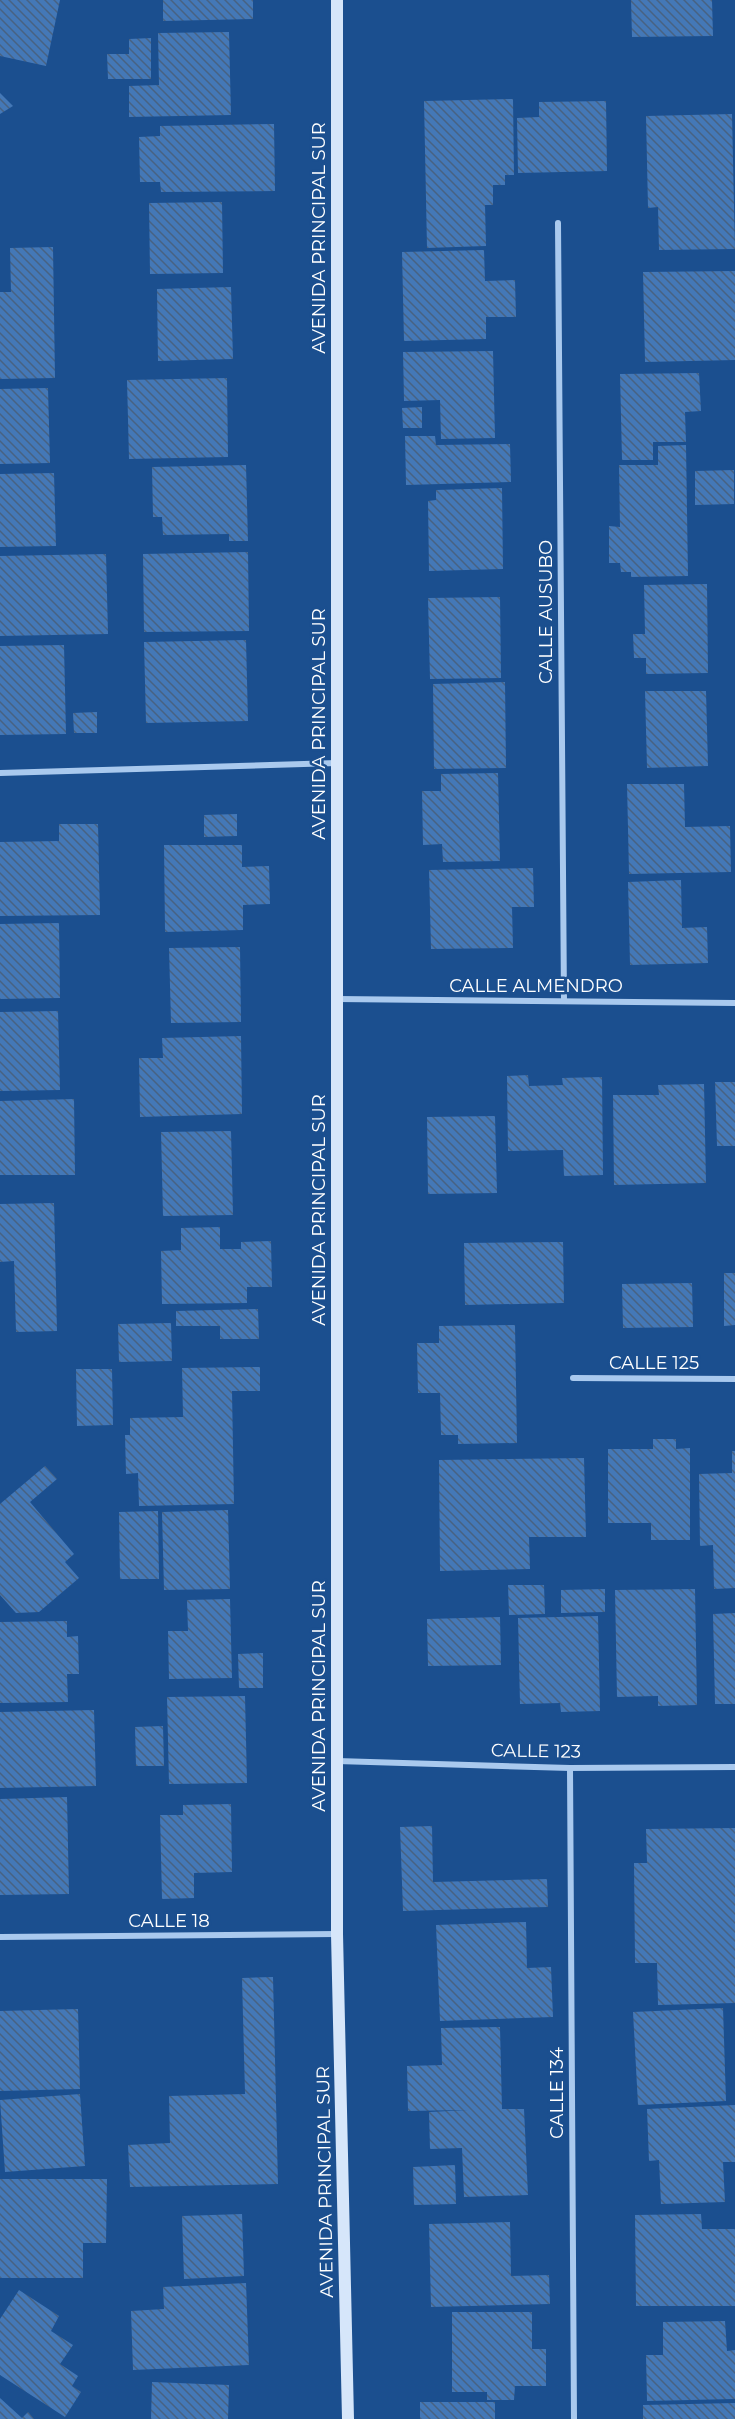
<svg xmlns="http://www.w3.org/2000/svg" width="735" height="2419" viewBox="0 0 735 2419" font-family="Montserrat,sans-serif">
<style>
.building{fill:url(#building-back-hatch)}
.lines{fill:none;stroke-linecap:round;stroke-linejoin:round}
.street{stroke:#a9c9ee;stroke-width:6}
.secondary{stroke:#d6e6fa;stroke-width:12}
.labels{text-anchor:middle;stroke-width:5;stroke-linejoin:round;paint-order:stroke}
.street-label{font-size:18px;fill:#fff;stroke:#1b4f8f}
</style>
<defs>
<pattern id="building-back-hatch" width="6" height="6" patternUnits="userSpaceOnUse" patternTransform="scale(1.5)"><rect width="6" height="6" fill="#4478b7"/><path d="M-1 5l2 2M0 0l6 6M5-1l2 2" fill="none" stroke="#486282"/></pattern>
</defs>
<rect width="100%" height="100%" fill="#1b4f8f"/>
<!-- building -->
<g class="building">
<polygon points="0,0 60,0 46,66 0,56"/>
<polygon points="163,0 253,0 253,19 163,21"/>
<polygon points="631,0 712,0 713,36 632,37"/>
<polygon points="229,32 231,115 129,117 129,86 159,85 158,33"/>
<polygon points="151,38 151,79 108,79 107,54 129,54 129,39"/>
<polygon points="0,93 13,106 0,114"/>
<polygon points="513,99 514,175 505,175 505,185 493,185 493,205 485,205 486,246 427,248 424,101"/>
<polygon points="606,101 607,171 518,173 517,118 539,117 539,102"/>
<polygon points="732,114 735,249 659,250 658,207 648,208 646,116"/>
<polygon points="274,124 275,191 161,192 160,182 140,182 139,137 160,136 160,126"/>
<polygon points="222,202 223,273 150,274 149,203"/>
<polygon points="53,247 55,378 0,379 0,292 11,292 10,248"/>
<polygon points="484,250 485,281 515,280 516,317 486,317 486,339 404,341 402,252"/>
<polygon points="735,271 735,360 645,362 643,272"/>
<polygon points="231,287 233,359 158,361 157,289"/>
<polygon points="493,351 495,438 441,439 440,400 404,401 403,352"/>
<polygon points="699,373 701,411 685,412 686,442 653,442 653,460 622,460 620,374"/>
<polygon points="227,378 228,457 129,459 127,380"/>
<polygon points="48,388 50,463 0,464 0,389"/>
<polygon points="422,407 422,428 403,428 402,408"/>
<polygon points="405,436 435,436 436,445 510,444 511,482 406,485"/>
<polygon points="686,445 688,576 631,577 631,572 621,572 620,563 609,563 609,526 620,527 619,465 658,465 658,446"/>
<polygon points="246,465 248,541 229,541 229,534 163,535 162,517 153,517 152,467"/>
<polygon points="734,470 734,504 695,505 695,471"/>
<polygon points="54,473 56,546 0,547 0,474"/>
<polygon points="502,488 503,569 429,571 428,501 436,500 436,490"/>
<polygon points="248,552 249,631 144,632 143,554"/>
<polygon points="106,554 108,634 0,636 0,556"/>
<polygon points="707,584 708,673 646,674 646,658 634,658 633,634 645,634 644,585"/>
<polygon points="500,597 501,678 430,679 428,598"/>
<polygon points="246,640 248,721 146,723 144,642"/>
<polygon points="64,645 66,734 0,735 0,646"/>
<polygon points="505,682 506,768 434,769 433,684"/>
<polygon points="645,691 706,691 708,766 647,768"/>
<polygon points="97,712 97,733 74,733 73,713"/>
<polygon points="498,773 500,861 443,862 442,844 423,845 422,791 441,791 441,774"/>
<polygon points="627,784 684,784 685,827 730,826 731,872 629,874"/>
<polygon points="237,814 237,836 204,837 204,815"/>
<polygon points="59,824 98,824 100,915 0,916 0,842 59,841"/>
<polygon points="164,845 242,845 242,867 269,866 270,904 243,905 243,930 165,932"/>
<polygon points="533,868 534,907 512,907 513,948 431,949 429,870"/>
<polygon points="681,880 682,928 707,927 708,963 630,965 628,882"/>
<polygon points="59,923 60,998 0,999 0,924"/>
<polygon points="240,947 241,1022 171,1023 169,948"/>
<polygon points="58,1011 60,1090 0,1091 0,1012"/>
<polygon points="241,1036 242,1114 140,1117 139,1058 163,1058 162,1038"/>
<polygon points="528,1075 529,1086 563,1085 562,1078 602,1077 603,1175 564,1176 563,1150 508,1151 507,1076"/>
<polygon points="715,1082 735,1082 735,1146 717,1146"/>
<polygon points="704,1084 706,1183 614,1185 613,1095 659,1095 658,1085"/>
<polygon points="74,1099 75,1175 0,1175 0,1101"/>
<polygon points="495,1116 497,1193 428,1194 427,1117"/>
<polygon points="231,1131 233,1215 163,1216 161,1132"/>
<polygon points="54,1203 57,1331 16,1332 14,1261 0,1262 0,1204"/>
<polygon points="220,1227 220,1249 241,1249 241,1242 271,1241 272,1287 247,1287 247,1303 162,1304 161,1251 181,1250 181,1228"/>
<polygon points="563,1242 564,1303 465,1305 464,1243"/>
<polygon points="724,1273 735,1273 735,1325 724,1326"/>
<polygon points="692,1283 693,1327 623,1328 622,1284"/>
<polygon points="258,1309 259,1339 220,1339 220,1326 176,1326 176,1311"/>
<polygon points="171,1323 172,1361 119,1362 118,1324"/>
<polygon points="515,1325 517,1443 458,1444 458,1435 441,1435 440,1393 418,1393 417,1343 439,1343 439,1326"/>
<polygon points="260,1367 260,1391 232,1391 234,1504 139,1506 138,1473 126,1474 125,1435 130,1435 130,1418 183,1417 182,1368"/>
<polygon points="76,1369 112,1369 113,1425 77,1426"/>
<polygon points="653,1439 676,1439 676,1449 690,1448 690,1540 651,1540 651,1523 608,1523 608,1449 653,1449"/>
<polygon points="732,1451 735,1451 735,1588 714,1589 713,1545 700,1546 699,1474 732,1473"/>
<polygon points="584,1458 586,1537 529,1537 530,1569 440,1571 439,1460"/>
<polygon points="45,1466 57,1479 30,1502 74,1554 65,1562 79,1578 39,1612 16,1613 0,1595 0,1504"/>
<polygon points="228,1510 230,1589 164,1590 162,1512"/>
<polygon points="158,1511 159,1579 120,1579 119,1512"/>
<polygon points="508,1585 544,1585 545,1614 509,1615"/>
<polygon points="605,1589 605,1612 561,1613 561,1590"/>
<polygon points="695,1589 697,1705 658,1706 658,1696 617,1697 615,1590"/>
<polygon points="230,1599 232,1678 169,1679 168,1631 188,1631 187,1600"/>
<polygon points="735,1613 735,1704 715,1704 713,1614"/>
<polygon points="598,1616 600,1711 561,1712 560,1703 520,1704 518,1618"/>
<polygon points="500,1617 501,1665 428,1666 427,1619"/>
<polygon points="67,1621 67,1637 78,1636 79,1674 67,1674 68,1702 0,1703 0,1622"/>
<polygon points="263,1653 263,1688 239,1688 238,1654"/>
<polygon points="245,1696 247,1783 169,1784 167,1697"/>
<polygon points="94,1710 96,1786 0,1788 0,1712"/>
<polygon points="163,1726 164,1766 136,1766 135,1727"/>
<polygon points="67,1797 69,1894 0,1895 0,1799"/>
<polygon points="231,1804 232,1872 194,1873 194,1898 162,1899 160,1815 183,1815 183,1805"/>
<polygon points="432,1826 433,1882 547,1879 548,1907 403,1911 400,1827"/>
<polygon points="735,1828 735,2003 658,2005 657,1963 635,1963 634,1863 647,1863 646,1829"/>
<polygon points="526,1922 527,1968 551,1967 553,2017 440,2021 436,1925"/>
<polygon points="273,1977 278,2184 130,2187 128,2145 170,2143 169,2096 245,2094 242,1978"/>
<polygon points="723,2008 726,2101 638,2105 633,2012"/>
<polygon points="78,2009 80,2089 0,2091 0,2011"/>
<polygon points="500,2027 502,2109 524,2109 528,2195 464,2197 462,2148 430,2149 429,2112 468,2110 408,2111 407,2066 442,2065 441,2028"/>
<polygon points="80,2094 85,2166 5,2172 0,2100"/>
<polygon points="735,2105 735,2162 723,2162 725,2202 661,2204 659,2160 649,2161 647,2109"/>
<polygon points="455,2165 456,2204 414,2205 413,2167"/>
<polygon points="0,2179 107,2179 106,2243 83,2243 83,2278 0,2278"/>
<polygon points="242,2214 244,2276 184,2279 182,2216"/>
<polygon points="701,2214 702,2229 735,2229 735,2306 636,2306 635,2215"/>
<polygon points="510,2222 511,2276 549,2275 550,2304 431,2307 429,2224"/>
<polygon points="246,2283 249,2365 133,2370 131,2311 164,2309 163,2287"/>
<polygon points="19,2290 59,2316 51,2331 73,2345 60,2364 78,2376 72,2386 81,2392 65,2417 0,2375 0,2319"/>
<polygon points="452,2312 532,2312 532,2349 546,2349 546,2386 515,2386 514,2400 487,2400 487,2392 452,2392"/>
<polygon points="725,2321 727,2351 735,2350 735,2399 647,2401 646,2355 663,2355 663,2322"/>
<polygon points="152,2382 229,2385 228,2419 151,2419"/>
<polygon points="0,2398 22,2418 28,2412 34,2419 0,2419"/>
<rect x="420" y="2402" width="75" height="17"/>
<polygon points="735,2403 735,2419 643,2419 643,2405"/>
</g>
<g class="lines">
<!-- street -->
<g class="street">
<polyline points="558,223 564,1001"/>
<polyline points="0,773 337,763"/>
<polyline points="337,999 735,1003"/>
<polyline points="573,1378 735,1379"/>
<polyline points="337,1761 570,1768 735,1767"/>
<polyline points="570,1768 574,2419"/>
<polyline points="0,1937 337,1934"/>
</g>
<!-- secondary -->
<polyline class="secondary" points="337,0 337,1934 348,2419"/>
</g>
<g class="labels">
<!-- street labels -->
<g class="street-label">
<text transform="translate(319 238) rotate(-90)" y="6">AVENIDA PRINCIPAL SUR</text>
<text transform="translate(546 612) rotate(-90)" y="6">CALLE AUSUBO</text>
<text transform="translate(319 724) rotate(-90)" y="6">AVENIDA PRINCIPAL SUR</text>
<text x="536" y="992">CALLE ALMENDRO</text>
<text transform="translate(319 1210) rotate(-90)" y="6">AVENIDA PRINCIPAL SUR</text>
<text x="654" y="1369">CALLE 125</text>
<text transform="translate(319 1696) rotate(-90)" y="6">AVENIDA PRINCIPAL SUR</text>
<text transform="translate(536 1751) rotate(1)" y="6">CALLE 123</text>
<text x="169" y="1927">CALLE 18</text>
<text transform="translate(557 2093) rotate(-90)" y="6">CALLE 134</text>
<text transform="translate(325 2182) rotate(-91)" y="6">AVENIDA PRINCIPAL SUR</text>
</g>
</g>
</svg>
